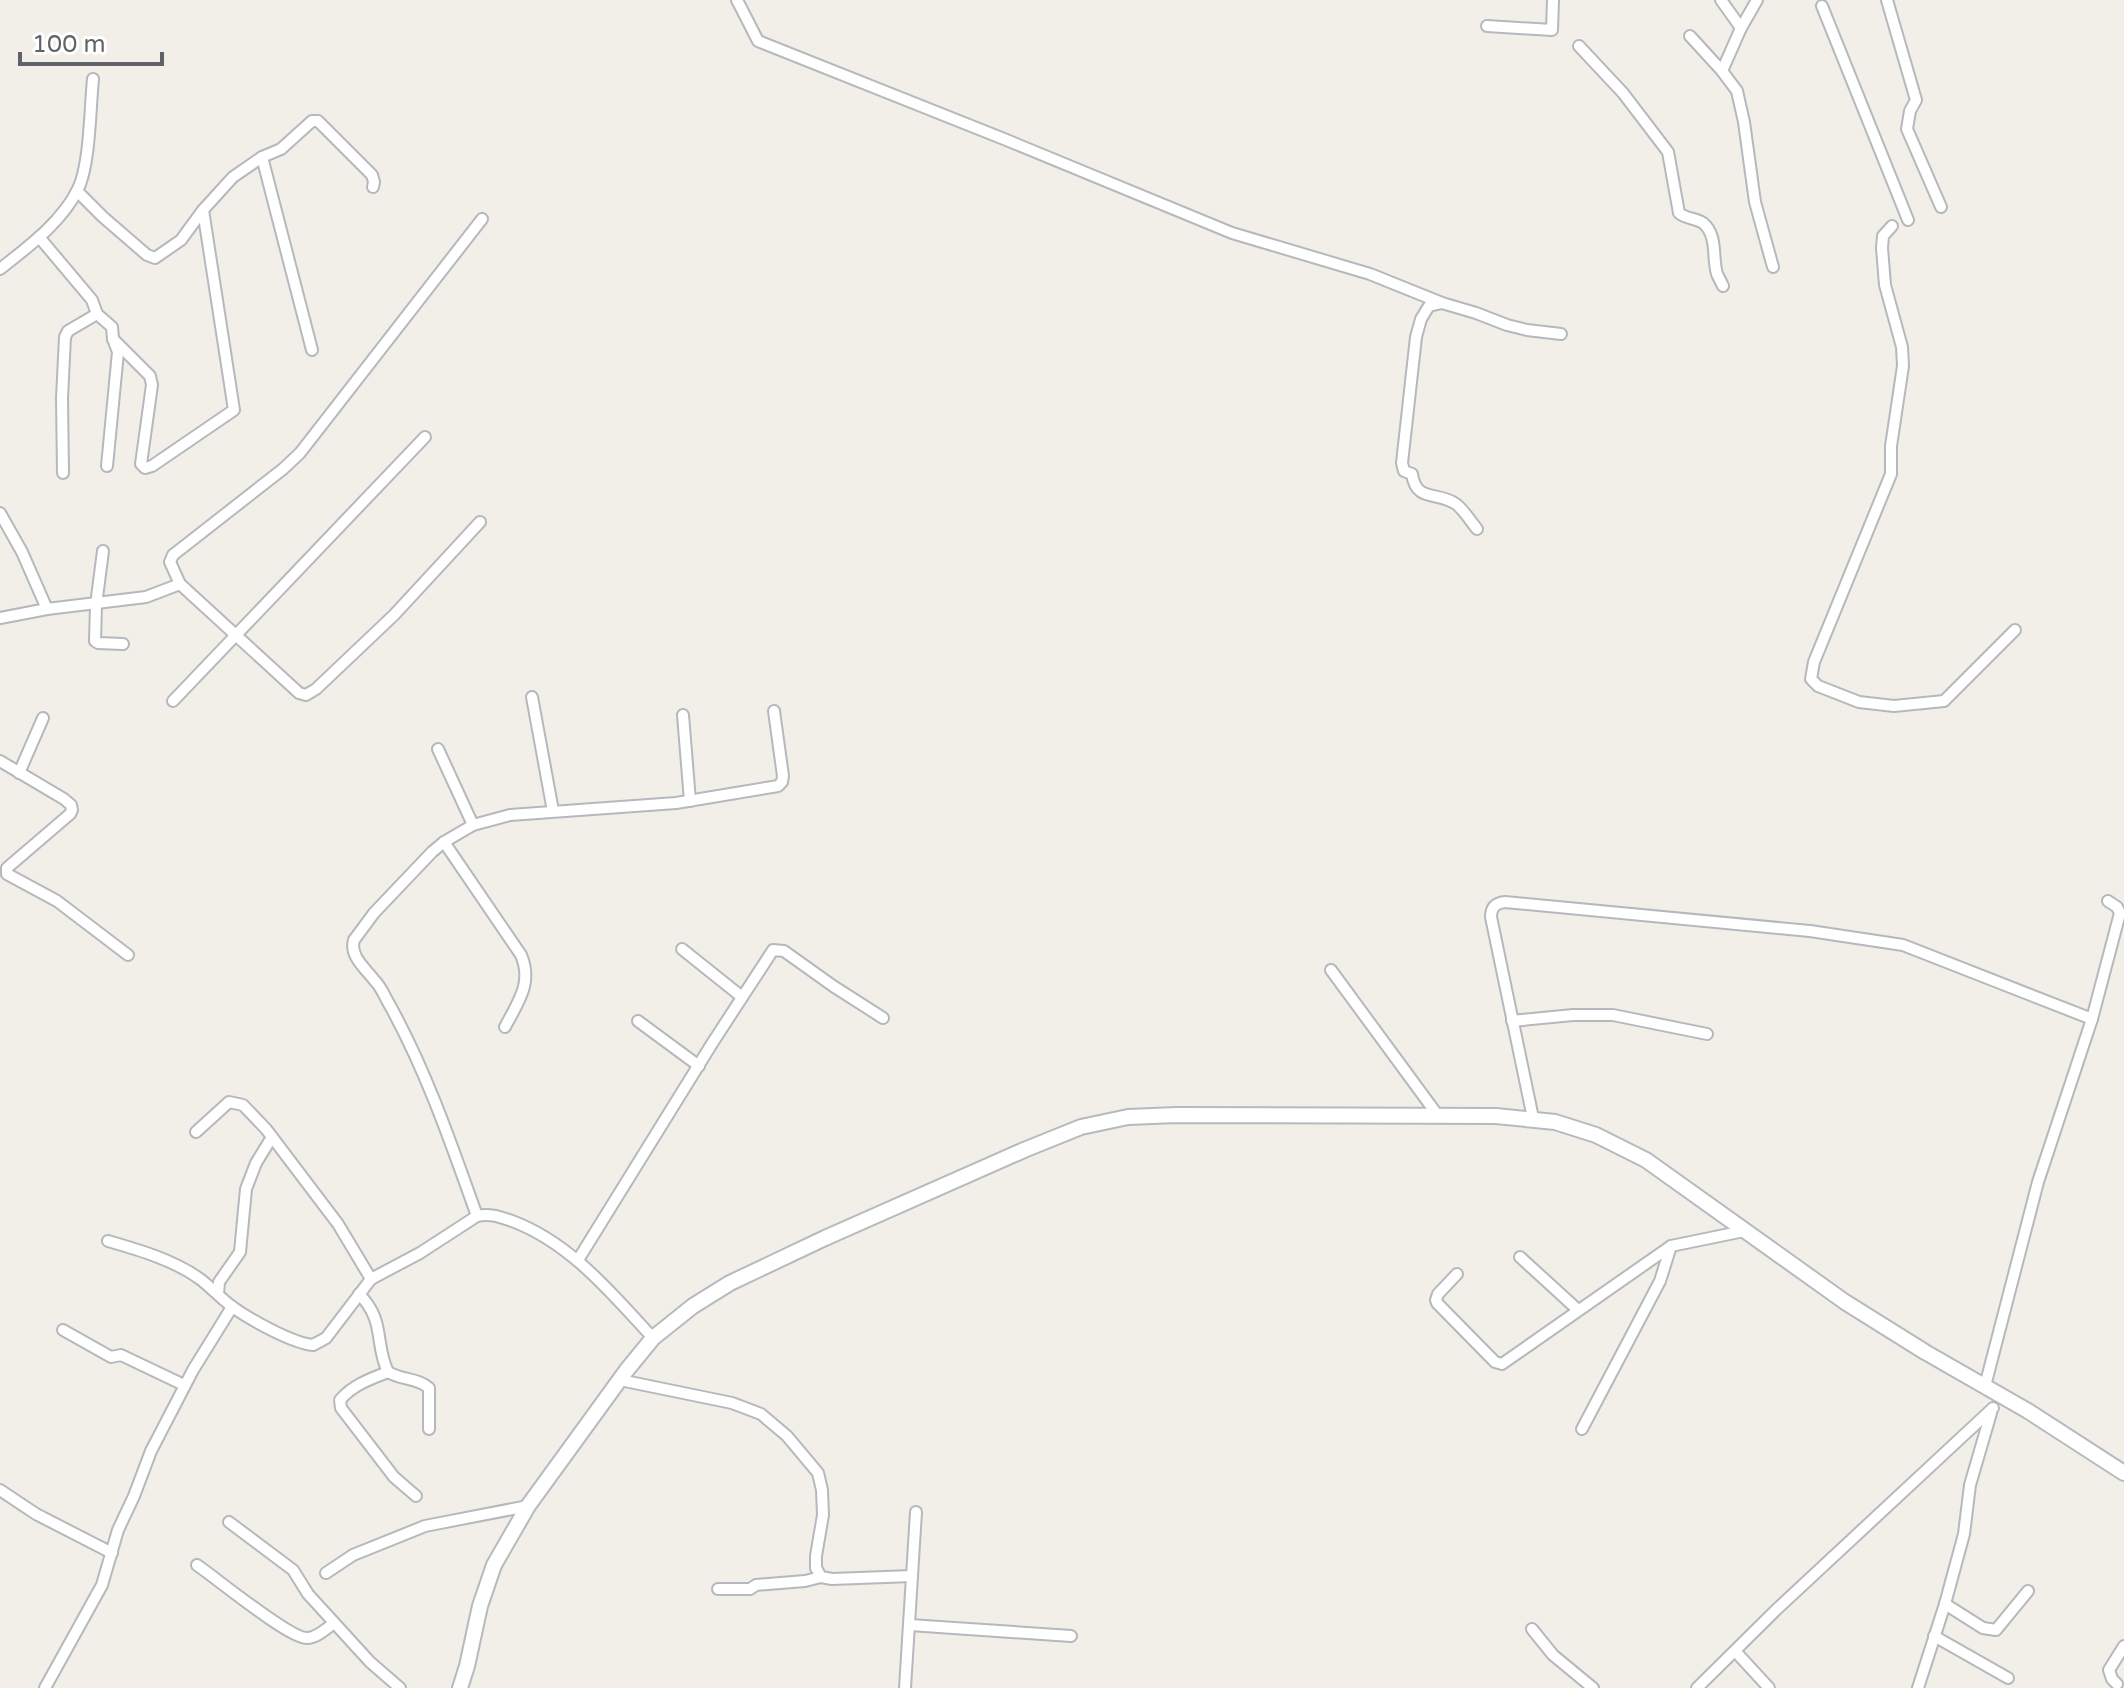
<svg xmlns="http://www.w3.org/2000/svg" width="2124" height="1688" viewBox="0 0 2124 1688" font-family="'Varela Round',sans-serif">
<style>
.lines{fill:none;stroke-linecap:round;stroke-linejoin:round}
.street-casing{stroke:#b5b8bc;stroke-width:14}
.secondary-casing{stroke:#b6babf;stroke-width:18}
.street{stroke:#fff;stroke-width:10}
.secondary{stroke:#fff;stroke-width:14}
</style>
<rect width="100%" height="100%" fill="#f1efe8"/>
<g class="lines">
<!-- street casing -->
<g class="street-casing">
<g id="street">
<polyline points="737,0 758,41 1004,139 1232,233 1370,274 1442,303"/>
<polyline points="1721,0 1741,28"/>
<polyline points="1887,0 1916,100 1910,111 1907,129 1941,207"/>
<polyline points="1822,6 1908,220"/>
<polyline points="1487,26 1552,30 1553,0"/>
<polyline points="1690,36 1722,71 1737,91 1744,122 1755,202 1773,267"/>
<path d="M1579 46 1623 93 1668 152 1679 213C1686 219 1696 218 1703 223 1718 235 1712 258 1717 274 1719 278 1721 282 1723 286"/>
<polyline points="1722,71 1741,28 1757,0"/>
<polyline points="262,157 312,350"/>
<polyline points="77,191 103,217 147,255 155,258 181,240 203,210 233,177 262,157 281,149 312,121 318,121 372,175 374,182 373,187"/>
<polyline points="1892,226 1883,236 1882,248 1885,285 1902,347 1903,366 1891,446 1891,474 1814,662 1811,679 1818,686 1859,702 1894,706 1944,701 2015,630"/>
<polyline points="39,237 92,300 97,314 112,327 113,339 118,352 107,466"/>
<path d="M0 269C28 247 62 222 78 189 90 165 90 108 93 79"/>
<polyline points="113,339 150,376 152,385 141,464 145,468 152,466 234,410 203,210"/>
<polyline points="63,473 62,398 65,337 68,331 97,314"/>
<polyline points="0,513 22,552 47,609"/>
<polyline points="480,522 394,615 316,689 306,695 299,693 180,584 170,562 173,555 283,469 300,453 482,219"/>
<path d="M1477 529C1471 522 1464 510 1456 504 1438 491 1416 503 1412 474L1404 471 1402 463 1416 337 1421 319 1429 306 1442 303 1476 313 1507 325 1527 330 1561 334"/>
<polyline points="103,551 96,605 95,641 98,643 123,644"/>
<polyline points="0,618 47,609 146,597 180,584"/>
<polyline points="532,697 553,811"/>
<polyline points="173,701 425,437"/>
<polyline points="683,715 690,801"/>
<polyline points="438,749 473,825"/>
<polyline points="0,761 64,799 71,805 72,810 70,814 7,868 7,874 57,901 128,955"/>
<polyline points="19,773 43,718"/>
<path d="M444 842 521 955C533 983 518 1002 505 1027"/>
<polyline points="682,949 742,997"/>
<polyline points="1331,970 1439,1117"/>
<polyline points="638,1021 699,1066"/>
<polyline points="1512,1021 1573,1015 1613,1015 1707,1034"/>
<path d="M1533 1118 1491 917C1491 907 1496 903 1505 902L1810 931 1903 945 2092 1019"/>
<polyline points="196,1132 229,1102 243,1105 266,1129 338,1224 371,1279"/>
<path d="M477 1216C451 1143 426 1070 388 1002 384 995 381 987 375 981 366 969 349 956 354 940L374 913 432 852 444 842 473 825 510 815 676 803 778 786 782 782 783 776 774 711"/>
<path d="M108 1241C139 1250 174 1260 200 1279 212 1288 222 1300 234 1308 251 1320 292 1343 313 1345L326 1338 371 1279 420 1253 477 1216C490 1213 500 1217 512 1221 571 1243 612 1294 653 1338"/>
<polyline points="1520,1257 1578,1310"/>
<polyline points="578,1260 713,1042 773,950 784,951 833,986 883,1018"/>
<polyline points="1457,1274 1438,1294 1436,1300 1437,1303 1495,1362 1502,1364 1671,1246 1744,1231"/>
<polyline points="218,1294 219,1282 240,1252 246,1189 256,1163 272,1137"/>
<path d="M359 1294C386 1321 374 1343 388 1372 401 1380 418 1378 429 1388V1429"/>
<polyline points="63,1330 111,1357 121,1355 184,1385"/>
<path d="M388 1372C370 1379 353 1385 340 1400L341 1408 394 1477 416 1496"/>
<polyline points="620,1380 732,1403 761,1414 787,1436 818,1473 822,1490 823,1515 816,1556 816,1568 821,1577 832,1579 912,1576"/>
<polyline points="1985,1386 2038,1182 2092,1019 2120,913 2117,907 2108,901"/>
<polyline points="1582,1429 1660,1281 1671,1246"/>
<polyline points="0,1490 36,1514 112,1553"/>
<polyline points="229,1522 293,1570 308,1594 370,1662 400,1688"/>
<path d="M197 1565C216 1578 290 1639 307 1638 317 1638 327 1628 334 1623"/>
<polyline points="326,1573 353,1555 425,1526 528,1506"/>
<polyline points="718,1589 750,1589 756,1585 805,1581 821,1577"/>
<polyline points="1945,1604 1983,1628 1996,1630 2028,1591"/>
<polyline points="910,1625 1071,1636"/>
<polyline points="1532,1629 1553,1655 1593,1688"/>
<polyline points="1934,1636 2008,1678"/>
<polyline points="1735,1651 1769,1688"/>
<polyline points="2117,1684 2112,1679 2109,1670 2124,1646"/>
<polyline points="45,1688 102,1585 118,1530 134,1496 151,1451 193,1370 232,1307"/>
<polyline points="905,1688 916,1512"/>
<polyline points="1697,1688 1777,1609 1993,1408"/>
<polyline points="1918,1688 1945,1604 1964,1534 1970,1485 1991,1413"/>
</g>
</g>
<!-- secondary casing -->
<g class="secondary-casing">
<polyline id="secondary" points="460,1688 467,1666 480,1606 494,1565 528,1506 626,1371 653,1338 693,1306 730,1283 825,1238 1024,1150 1081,1127 1128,1117 1177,1115 1496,1116 1555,1122 1596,1135 1646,1160 1845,1302 1925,1352 2028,1411 2124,1473"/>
</g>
<!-- street -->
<use href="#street" class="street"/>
<!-- secondary -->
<use href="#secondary" class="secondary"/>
</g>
<!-- scale -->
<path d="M20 52v12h142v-12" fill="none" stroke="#5f6368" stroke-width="4"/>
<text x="32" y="52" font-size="24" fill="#5f6368" stroke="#ffffff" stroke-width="6" paint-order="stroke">100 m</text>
</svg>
